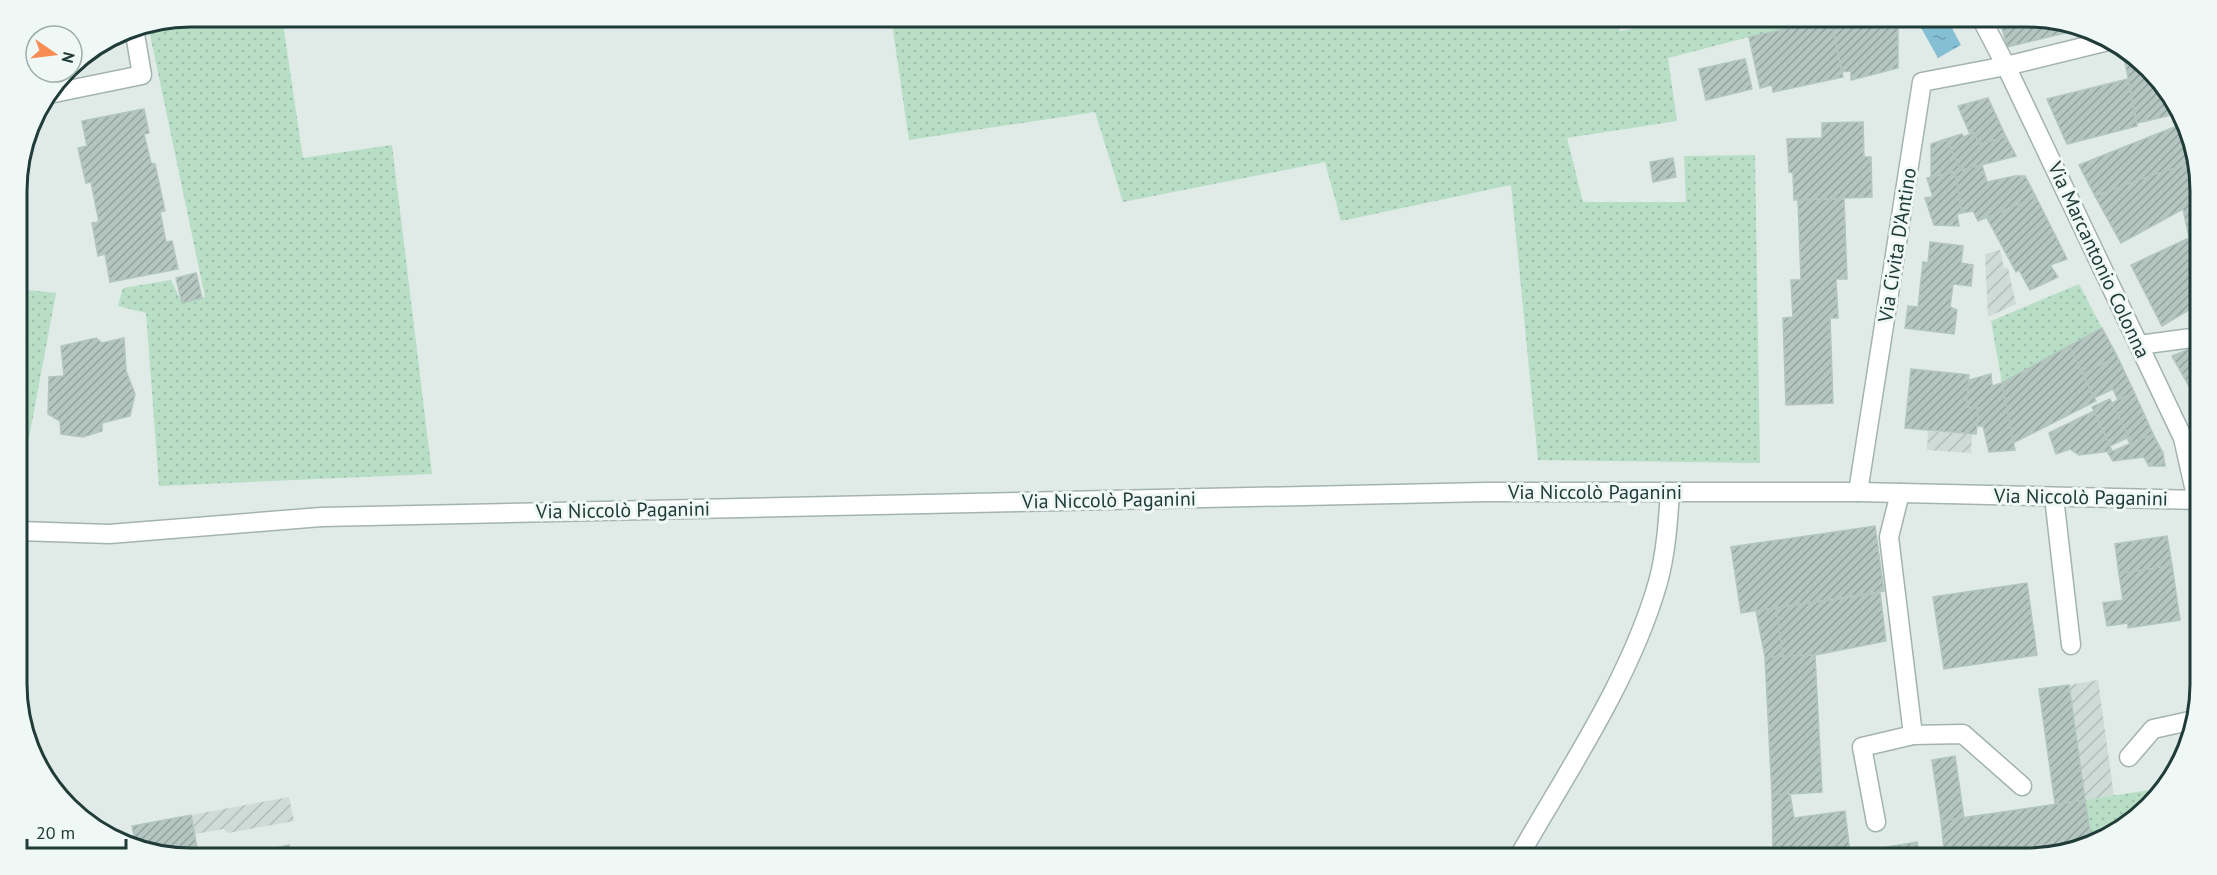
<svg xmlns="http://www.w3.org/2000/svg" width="2217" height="875" viewBox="0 0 2217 875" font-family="'PT Sans',sans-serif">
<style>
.industrial{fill:url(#industrial-furrows)}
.grass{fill:url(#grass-dots)}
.water{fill:url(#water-ripples)}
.building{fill:url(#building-hatch);stroke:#b2c5bf;stroke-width:1.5}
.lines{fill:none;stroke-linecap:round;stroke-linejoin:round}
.service-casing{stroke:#a3b3b0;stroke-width:21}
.minor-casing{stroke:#a3b3b0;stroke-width:21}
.service{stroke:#fff;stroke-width:18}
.minor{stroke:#fff;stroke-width:18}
.labels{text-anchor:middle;stroke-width:6;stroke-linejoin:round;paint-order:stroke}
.street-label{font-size:20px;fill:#203c38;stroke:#f0f8f5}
.rim{fill:none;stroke:#203c38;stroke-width:3}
</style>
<defs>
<pattern id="industrial-furrows" width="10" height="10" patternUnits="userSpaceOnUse" patternTransform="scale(1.5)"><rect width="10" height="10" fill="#cedbd7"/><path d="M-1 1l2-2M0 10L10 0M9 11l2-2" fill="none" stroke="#b1bdb9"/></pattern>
<pattern id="grass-dots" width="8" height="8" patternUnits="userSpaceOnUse" patternTransform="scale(1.5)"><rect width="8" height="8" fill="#b8dec6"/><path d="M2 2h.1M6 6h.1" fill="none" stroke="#9ebfab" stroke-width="1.8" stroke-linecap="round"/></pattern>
<pattern id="water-ripples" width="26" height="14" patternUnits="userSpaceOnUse" patternTransform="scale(1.5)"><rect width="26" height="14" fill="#85bfd3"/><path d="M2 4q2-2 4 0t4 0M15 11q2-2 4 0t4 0" fill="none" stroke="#6c9cac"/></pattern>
<pattern id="building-hatch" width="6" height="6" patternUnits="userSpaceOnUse" patternTransform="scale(1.5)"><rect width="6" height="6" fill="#b5c6c1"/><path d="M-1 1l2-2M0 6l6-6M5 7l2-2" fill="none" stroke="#93a29e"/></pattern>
</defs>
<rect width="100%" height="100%" fill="#e0ebe8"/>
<!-- industrial -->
<g class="industrial">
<polygon points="2000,250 2004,268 2008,268 2016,304 1988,317 1985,254"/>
<polygon points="1928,431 1972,434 1971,453 1927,450"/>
<polygon points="2098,680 2114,796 2085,800 2069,685"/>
<polygon points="289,797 294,821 228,833 224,829 195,834 191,815"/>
</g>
<!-- grass -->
<g class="grass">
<polygon points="1616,16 1620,31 1701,17 1843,17 1749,37 1668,58 1677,121 1567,138 1583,202 1686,202 1684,156 1755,155 1760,463 1538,460 1511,185 1341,221 1325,162 1123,202 1095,112 909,140 891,17"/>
<polygon points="191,17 282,17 303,158 392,145 432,474 159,486 146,313 118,306 123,288 171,280 182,303 205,297 148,25"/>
<polygon points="2079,284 2102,328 2002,383 1991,321"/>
<polygon points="17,289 56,293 19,492"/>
<polygon points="2156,789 2132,823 2091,838 2085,800"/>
</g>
<!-- water -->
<polygon class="water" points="1915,17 1946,17 1961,45 1938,58"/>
<!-- building -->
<g class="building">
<polygon points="1843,16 1898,16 1898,68 1851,80 1851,71 1842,72 1831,19"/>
<polygon points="1999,16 2026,16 2085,28 2007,47"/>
<polygon points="1831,19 1843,77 1773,92 1772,85 1760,88 1749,37"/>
<polygon points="1745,59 1752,89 1706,100 1699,69"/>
<polygon points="2131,61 2164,85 2176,114 2137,123 2125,62"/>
<polygon points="2128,79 2137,126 2067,144 2047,99"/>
<polygon points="1988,98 2006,137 1979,144 1974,133 1970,134 1958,106"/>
<polygon points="144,109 149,133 144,134 151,163 155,164 165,211 160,212 166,242 172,241 178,269 110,282 105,254 98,256 92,223 99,222 91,182 86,183 78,148 87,146 82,121"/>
<polygon points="1863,122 1864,157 1871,157 1872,197 1794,200 1793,173 1789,172 1787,139 1822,138 1822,123"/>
<polygon points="2177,126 2188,164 2095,196 2079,165"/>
<polygon points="1974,133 1979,144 2006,137 2016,156 1961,170 1946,139 1962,134 1963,137"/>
<polygon points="1946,139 1961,170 1931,177 1931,144"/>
<polygon points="1673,158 1676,177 1653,182 1650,162"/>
<polygon points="2196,162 2199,168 2199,240 2190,242 2183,209 2121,243 2095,196 2152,175"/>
<polygon points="1982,165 1987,182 2015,176 2025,176 2036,197 1978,221 1973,211 1962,213 1955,172"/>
<polygon points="1955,172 1962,213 1957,214 1959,226 1934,225 1925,198 1933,197 1927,178"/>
<polygon points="2036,197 2067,259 2050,265 2058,277 2030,290 2019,270 2016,272 1987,218"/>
<polygon points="1844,199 1847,279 1836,279 1838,318 1830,318 1833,403 1786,405 1783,318 1793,317 1791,280 1801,280 1798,200"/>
<polygon points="2189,238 2199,258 2199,304 2162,326 2131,265"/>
<polygon points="1930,242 1963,246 1961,263 1973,265 1971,286 1953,284 1950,307 1957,310 1954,334 1905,328 1908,306 1918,307 1923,262 1928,263"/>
<polygon points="196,273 202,298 182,303 176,278"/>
<polygon points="2102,328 2117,356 2083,374 2069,346"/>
<polygon points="96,338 102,343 124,338 126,371 135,394 130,416 102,423 102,431 83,437 61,434 60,421 48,414 49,377 64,376 61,346"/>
<polygon points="2199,345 2200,402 2198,402 2172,356"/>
<polygon points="2069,346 2096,401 2013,443 2002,383"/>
<polygon points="2117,356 2134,392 2118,400 2113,389 2094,398 2083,374"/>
<polygon points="1911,369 1969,375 1966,407 1979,408 1976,434 1905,428"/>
<polygon points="1991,374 1992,386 2002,383 2015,450 1989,452 1983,426 1977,426 1979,408 1966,407 1969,380"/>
<polygon points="2134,392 2153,434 2130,444 2112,403"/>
<polygon points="2110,399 2129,437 2110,446 2092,407"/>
<polygon points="2094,411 2112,451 2079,455 2070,449 2056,454 2049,433"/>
<polygon points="2153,434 2163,453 2165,466 2149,466 2144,457 2113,461 2108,453"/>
<polygon points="1875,526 1884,591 1741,613 1731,547"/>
<polygon points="2167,536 2172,565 2119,574 2115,544"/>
<polygon points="2172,565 2180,620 2128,628 2128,623 2107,626 2103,603 2123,600 2119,574"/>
<polygon points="2027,583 2037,655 1944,669 1933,597"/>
<polygon points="1880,593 1886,641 1815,655 1783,656 1776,608"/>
<polygon points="1776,608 1783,656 1765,657 1756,611"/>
<polygon points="1815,655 1822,792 1772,795 1765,657"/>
<polygon points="2069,685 2085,800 2055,804 2039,689"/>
<polygon points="2193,729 2191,740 2188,744 2185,731"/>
<polygon points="1955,756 1964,818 1941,821 1932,760"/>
<polygon points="1790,794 1794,818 1845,811 1850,853 1815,858 1773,858 1772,795"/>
<polygon points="2085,800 2091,838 2037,858 1945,858 1941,821"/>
<polygon points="191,815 199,858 137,849 132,826"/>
<polygon points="1917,842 1920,858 1815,858 1850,853"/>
<polygon points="289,845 292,858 232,858"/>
</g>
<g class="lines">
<!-- service casing -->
<g class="service-casing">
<g id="service">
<polyline points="49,94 142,75 134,28"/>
<polyline points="2139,345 2199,337"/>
<polyline points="1900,493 1889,537 1913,735"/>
<polyline points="2054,497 2071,645"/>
<polyline points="2129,757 2153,729 2194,720"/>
<polyline points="1876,822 1862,747 1913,735 1963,734 2022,786"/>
<path d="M1518 858C1567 772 1631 678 1658 582 1666 553 1668 522 1670 492"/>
</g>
</g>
<!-- minor casing -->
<g class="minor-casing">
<g id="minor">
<polyline points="1980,16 2006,66 2183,438 2199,509"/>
<polyline points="1858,492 1922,82 2006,66 2104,42"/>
<polyline points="19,531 109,534 321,517 1486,492 1858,492 2200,500"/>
</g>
</g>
<!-- service -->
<use href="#service" class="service"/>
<!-- minor -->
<use href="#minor" class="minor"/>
</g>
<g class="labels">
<!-- street labels -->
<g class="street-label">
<text transform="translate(1897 245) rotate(-81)" y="7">Via Civita D'Antino</text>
<text transform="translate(2099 260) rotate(65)" y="7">Via Marcantonio Colonna</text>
<text x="1595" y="499">Via Niccolò Paganini</text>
<text transform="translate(2081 497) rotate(1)" y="7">Via Niccolò Paganini</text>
<text transform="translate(1109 500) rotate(-1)" y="7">Via Niccolò Paganini</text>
<text transform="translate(623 510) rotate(-1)" y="7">Via Niccolò Paganini</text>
</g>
</g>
<!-- crop -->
<path d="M0 0H2217V875H0ZM191 27H2026A164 164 0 0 1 2190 191V684A164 164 0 0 1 2026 848H191A164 164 0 0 1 27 684V191A164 164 0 0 1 191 27Z" fill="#f0f8f5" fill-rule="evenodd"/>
<path class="rim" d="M191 27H2026A164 164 0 0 1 2190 191V684A164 164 0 0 1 2026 848H191A164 164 0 0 1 27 684V191A164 164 0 0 1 191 27Z"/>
<!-- north arrow -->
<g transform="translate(54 54) rotate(104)"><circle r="28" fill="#f0f8f5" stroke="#9dada9" stroke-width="1.5"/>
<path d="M0-4.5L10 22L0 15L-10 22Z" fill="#f78d53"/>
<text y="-9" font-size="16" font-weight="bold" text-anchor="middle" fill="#203c38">N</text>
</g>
<!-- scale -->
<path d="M27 839v9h99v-9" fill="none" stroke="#203c38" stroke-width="3"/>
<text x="36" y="839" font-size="18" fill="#203c38" stroke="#f0f8f5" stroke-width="4.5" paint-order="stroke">20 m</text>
</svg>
